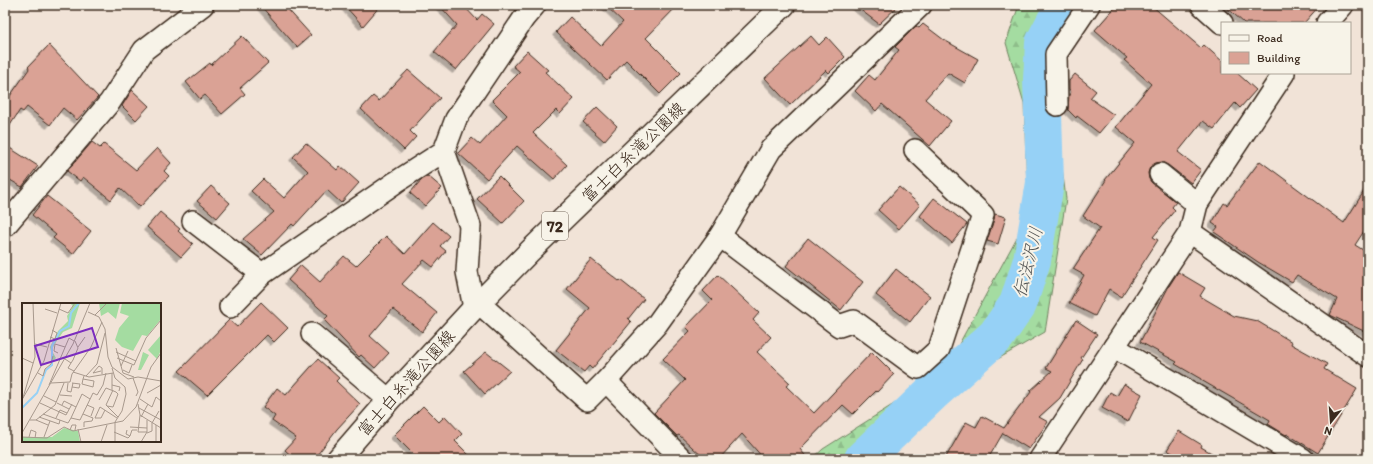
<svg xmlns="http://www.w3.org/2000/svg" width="1373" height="464" viewBox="0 0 1373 464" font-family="Itim,'Klee One',sans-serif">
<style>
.forest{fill:url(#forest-firs);stroke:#708360}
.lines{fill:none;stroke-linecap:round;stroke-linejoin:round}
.river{stroke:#96d1f6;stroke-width:38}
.building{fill:#daa295;stroke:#3b2a1e;filter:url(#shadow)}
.minor-casing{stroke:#3b2a1e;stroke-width:24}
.primary-casing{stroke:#3b2a1e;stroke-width:25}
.minor{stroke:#f7f3e8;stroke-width:21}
.primary{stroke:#f7f3e8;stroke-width:22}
.labels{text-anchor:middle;stroke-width:4;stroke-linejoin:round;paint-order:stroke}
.shield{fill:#f7f3e8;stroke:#73665b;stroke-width:1}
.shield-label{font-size:16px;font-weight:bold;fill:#3b2a1e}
.street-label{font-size:17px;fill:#3b2a1e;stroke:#f7f3e8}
.water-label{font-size:18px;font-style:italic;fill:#525454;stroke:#f7f3e8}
.inset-river{fill:none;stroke:#96d1f6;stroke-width:2}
.inset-road{fill:none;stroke:#a8998d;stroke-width:1}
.view{fill:#7b2cbf;fill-opacity:0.15;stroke:#7b2cbf;stroke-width:2}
.inset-edge{fill:none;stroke:#3b2a1e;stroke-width:2}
</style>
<defs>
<pattern id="forest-firs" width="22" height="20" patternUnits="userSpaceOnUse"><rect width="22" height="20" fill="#a4dca1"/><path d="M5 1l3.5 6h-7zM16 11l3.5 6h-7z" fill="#8ebd8a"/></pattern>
<filter id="shadow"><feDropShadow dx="-3.5" dy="3.5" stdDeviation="0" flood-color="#0004"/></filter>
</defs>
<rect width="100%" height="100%" fill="#f1e3d7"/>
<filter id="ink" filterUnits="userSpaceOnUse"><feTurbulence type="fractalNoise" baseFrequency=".025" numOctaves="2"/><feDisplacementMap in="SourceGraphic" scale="8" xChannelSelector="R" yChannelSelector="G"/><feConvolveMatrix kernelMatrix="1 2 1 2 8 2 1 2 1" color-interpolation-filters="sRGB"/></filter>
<g filter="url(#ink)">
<!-- forest -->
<polygon class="forest" points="1019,5 1064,5 1068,7 1050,71 1066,199 1045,332 989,364 925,414 885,459 812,459 823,449 897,402 952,357 1028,217 1024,103 1006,43"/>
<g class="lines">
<!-- river -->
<polyline class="river" points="863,459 933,392 996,336 1018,304 1032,260 1045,183 1042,79 1044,43 1064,5"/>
</g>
<!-- building -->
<g class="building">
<polygon points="260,5 284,5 311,35 297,47"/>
<polygon points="344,5 381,5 363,26"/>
<polygon points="439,5 463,5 477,20 482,14 494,24 456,70 434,52 457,25"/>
<polygon points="605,5 678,5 646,38 681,73 660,94 626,60 607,80 556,32 570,17 601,46 623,22"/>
<polygon points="854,5 899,5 879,24"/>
<polygon points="1117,5 1151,5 1201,48 1204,45 1222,61 1222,73 1237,73 1256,90 1240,108 1235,103 1214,129 1203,121 1178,152 1201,170 1191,183 1168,165 1162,162 1156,163 1150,167 1148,173 1149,179 1152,183 1176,202 1172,207 1175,210 1153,237 1158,240 1121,297 1109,289 1095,316 1069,303 1084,275 1073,269 1100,228 1083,216 1106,180 1105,180 1135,143 1116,127 1151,84 1124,60 1127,58 1095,30"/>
<polygon points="1224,5 1320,5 1304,23 1244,23"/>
<polygon points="923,24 944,40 978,59 965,83 948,73 925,99 951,121 930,146 882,104 876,111 855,91 869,75 875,80 899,50 895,47 916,26 919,28"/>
<polygon points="242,36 268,63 240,88 245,94 222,114 205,95 200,99 186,82 210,63 211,65"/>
<polygon points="811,36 819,45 827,37 845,57 829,73 826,70 790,105 765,78"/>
<polygon points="49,45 98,97 77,120 63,108 50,125 27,107 23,112 20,110 5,133 5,103 29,69 28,67"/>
<polygon points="527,51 548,70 545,72 574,99 560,114 556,110 533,133 567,165 554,179 517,146 487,179 458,153 472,138 480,145 507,115 492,100 520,72 513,66"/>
<polygon points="408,70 440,98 410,131 416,137 404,150 361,109 373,96 379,101"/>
<polygon points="1075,74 1096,91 1090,98 1114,115 1099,133 1077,116 1076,118 1068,110 1069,95 1071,92 1069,89 1069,81"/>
<polygon points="132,90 149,106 136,120 122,106"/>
<polygon points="597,107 617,126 604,141 583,122"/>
<polygon points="92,142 100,148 104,144 136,170 157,148 171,163 164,171 169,176 140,207 120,188 111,200 83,177 80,181 67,171"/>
<polygon points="306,143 337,170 340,166 359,183 341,203 327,190 294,226 292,224 262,255 243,239 274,212 251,191 263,179 284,198 308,171 293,157"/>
<polygon points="5,145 38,166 22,187 5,177"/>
<polygon points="1260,161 1344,223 1368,185 1368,225 1355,245 1368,253 1368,333 1330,315 1337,299 1297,275 1292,282 1258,262 1214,232 1218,227 1212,223 1224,203 1227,205"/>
<polygon points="428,176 442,188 425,206 410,193 422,179"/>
<polygon points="499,176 524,201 503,223 477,199"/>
<polygon points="211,186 230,203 217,218 197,201"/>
<polygon points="899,187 920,205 899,229 878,210"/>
<polygon points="47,196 91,231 73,254 53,238 56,235 32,215"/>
<polygon points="934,198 967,224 952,243 920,216"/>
<polygon points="160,212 180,229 178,231 193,244 181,257 147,227"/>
<polygon points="995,214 1006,217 998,244 987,241 994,219"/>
<polygon points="433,222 449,236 440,246 446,251 433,267 424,260 402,284 437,313 422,332 393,309 370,336 389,353 375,368 361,355 359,357 324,320 328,316 288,280 301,265 320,282 344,256 356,266 386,236 405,254"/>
<polygon points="808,238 863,282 841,310 786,266"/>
<polygon points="591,259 619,281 620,280 644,299 628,319 631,322 592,369 589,366 584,372 556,350 590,308 567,289"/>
<polygon points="896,269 930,296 910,322 876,295"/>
<polygon points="1178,272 1205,288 1200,296 1234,316 1257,321 1292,342 1291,344 1327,364 1324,369 1357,389 1318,453 1287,434 1286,435 1268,424 1270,420 1201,380 1201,379 1175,364 1177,362 1140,342 1169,286"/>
<polygon points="718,275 759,313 753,320 771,337 757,352 790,383 786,386 814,413 872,352 894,374 877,392 876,391 853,414 843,405 800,449 808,459 764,459 742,434 719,459 705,459 679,435 677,436 654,413 685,380 663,359 690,331 686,327 712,300 703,291"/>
<polygon points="261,302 288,328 274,342 267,335 207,395 179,371 229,320 237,327"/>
<polygon points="1076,320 1097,334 1081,358 1083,359 1060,398 1039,417 1048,422 1029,449 1003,433 988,459 945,459 966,422 976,427 982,416 1004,428 1031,392 1030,391 1052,371 1046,368"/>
<polygon points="486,352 510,371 485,394 464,371"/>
<polygon points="318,359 339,378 336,381 360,404 337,429 314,459 295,459 285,450 296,438 272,421 275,416 263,407 277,388 286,395"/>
<polygon points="1124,384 1142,394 1128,422 1102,408 1110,392 1117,396"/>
<polygon points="423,406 439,422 445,416 462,434 455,441 473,459 418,459 394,435"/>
<polygon points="1179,431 1202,445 1201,447 1222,459 1183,459 1167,450"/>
</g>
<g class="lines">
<!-- minor casing -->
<g class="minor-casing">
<g id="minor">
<polyline points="1202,5 1222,23"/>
<polyline points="1327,23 1343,5"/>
<polyline points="1057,105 1056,54 1089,5"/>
<polyline points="1160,174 1197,204"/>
<polyline points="193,221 262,274"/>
<polyline points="5,226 110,102 144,50 203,5"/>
<polyline points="1190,232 1368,356"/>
<polyline points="720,236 839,326 854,321 918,368 939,349 983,215 915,150"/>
<polyline points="479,303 587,400 606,381 657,324 720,236 771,149 921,5"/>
<polyline points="230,307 262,274 396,182 444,151"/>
<polyline points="474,308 467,272 470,226 444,151 456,119 524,18 535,5"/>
<polyline points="312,334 389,400"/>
<polyline points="1114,347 1303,459"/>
<polyline points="606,381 682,459"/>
<polyline points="1040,459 1190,232 1197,204 1284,73"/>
</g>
</g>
<!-- primary casing -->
<g class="primary-casing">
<polyline id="primary" points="338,459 389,400 474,308 530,251 784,5"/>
</g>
<!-- minor -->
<use href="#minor" class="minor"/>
<!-- primary -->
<use href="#primary" class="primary"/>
</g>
</g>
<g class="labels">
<!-- shield labels -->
<rect class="shield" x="542" y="212" width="26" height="28" rx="3"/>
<g class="shield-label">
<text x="555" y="232">72</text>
</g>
<!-- street labels -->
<g class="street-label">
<text transform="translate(633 152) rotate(-44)" y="6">富士白糸滝公園線</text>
<text transform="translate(406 383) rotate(-48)" y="6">富士白糸滝公園線</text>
</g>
<!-- water labels -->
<g class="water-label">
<text transform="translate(1028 262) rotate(-76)" y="6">伝法沢川</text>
</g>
</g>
<!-- overview -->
<g transform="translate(22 303)">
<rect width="139" height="139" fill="#f1e3d7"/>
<path d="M139 32V47L135 56 126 47Z" fill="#a4dca1"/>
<path d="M48 0H58L50 25 41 29 32 42 30 48 34 55 31 58 28 44 36 28 46 18 45 13 51 3ZM77 0H98L94 16 86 9 79 13ZM121 49 127 52 119 67H116Z" fill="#a4dca1"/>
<path d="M100 0H139V16L125 33 120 32 111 48 100 44 93 37 97 25 107 13 98 10ZM42 125 56 128 58 139H0V134H30Z" fill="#a4dca1"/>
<path class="inset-river" d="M0 105 15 90 24 67 30 62V43L38 28 47 23 49 10 57 0"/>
<path class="inset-road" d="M23 6 35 10M37 6 46 10 53 0M66 9 77 14 83 26 86 54 90 64 106 76 116 74 139 78M73 12 84 1M28 34 33 36 35 30 30 27M13 41 25 44M56 44 63 34M94 45 101 70 112 74M94 49 114 58M36 50 32 48 33 41 43 44M0 55 11 60M95 55 112 62 124 35 139 17M43 56 49 60 51 57 56 45 53 38M49 60 46 65 52 68M99 63 106 48M90 65 93 75 103 84 104 91 100 108 93 119V139M101 67 107 70 110 62M79 68 71 70 77 63 80 65V71M51 69 67 74 91 70M16 70 21 73 23 66 29 61 31 53M64 73 75 61 83 30M111 75 116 89 114 93M61 76 72 78 71 84 60 81 61 76 62 73M29 80 48 79 50 71 69 44 80 19M46 80 45 88 49 89 51 80M50 80 58 81 57 85 50 84M27 82 47 35 52 38M90 82 98 84 97 88M90 87V70M91 87 84 102 96 114M125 90 139 82M38 92 50 93M22 93 34 99M1 95 22 58 39 0M118 96 130 104 134 94 139 98M77 97 84 85 94 89 96 91 91 104 85 103M0 98 13 54 11 0M18 100 44 112 50 101M35 100 47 106M116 101 118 112 116 129H125M40 102 42 98 54 104M65 102 72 105 69 113M117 105 139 117M83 107 79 115H73L78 104 95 115M21 111 46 120 49 115 58 117 71 90 75 92 81 82 84 70M61 111 71 115 70 118 62 119V124M118 112 139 125M17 114 37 121 38 117M119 114 126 101M34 115 38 107 45 110M49 115 60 91 68 96M8 117H14L33 102 42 80M14 117 26 122M134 122V139M108 124 125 125M56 126 59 139M48 127 50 122H54L53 127M105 127 104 131 108 133 110 127H115M92 129 106 135 108 133M0 130 51 41 68 0M125 130 130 128V120L137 108M0 134 25 135 42 124 51 128 101 118 114 104 129 64 139 50M7 134 9 127 14 129 13 135M22 134 28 118M79 139 85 122M119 139 125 129V117"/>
<path class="view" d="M70 25 76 44 19 62 13 43Z"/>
<rect width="139" height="139" class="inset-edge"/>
</g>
<!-- margin -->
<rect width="1373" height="464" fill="none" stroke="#f7f3e8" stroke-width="20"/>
<rect x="10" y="10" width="1353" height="444" fill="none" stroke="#3b2a1e" stroke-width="1.5" filter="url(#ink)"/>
<!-- legend -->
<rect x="1221" y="22" width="130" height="52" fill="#f7f3e8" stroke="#aca397"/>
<rect x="1229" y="35" width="20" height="6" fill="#f7f3e8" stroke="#aca397"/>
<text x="1257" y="42" font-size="12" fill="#3b2a1e">Road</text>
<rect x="1229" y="52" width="20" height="12" fill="#daa295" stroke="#aca397"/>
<text x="1257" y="62" font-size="12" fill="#3b2a1e">Building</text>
<!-- north arrow -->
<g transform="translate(1331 422) rotate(197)" stroke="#f7f3e8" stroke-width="3" paint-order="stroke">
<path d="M0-3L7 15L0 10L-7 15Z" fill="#3b2a1e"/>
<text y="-6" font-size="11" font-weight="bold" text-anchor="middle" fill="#3b2a1e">N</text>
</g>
</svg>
